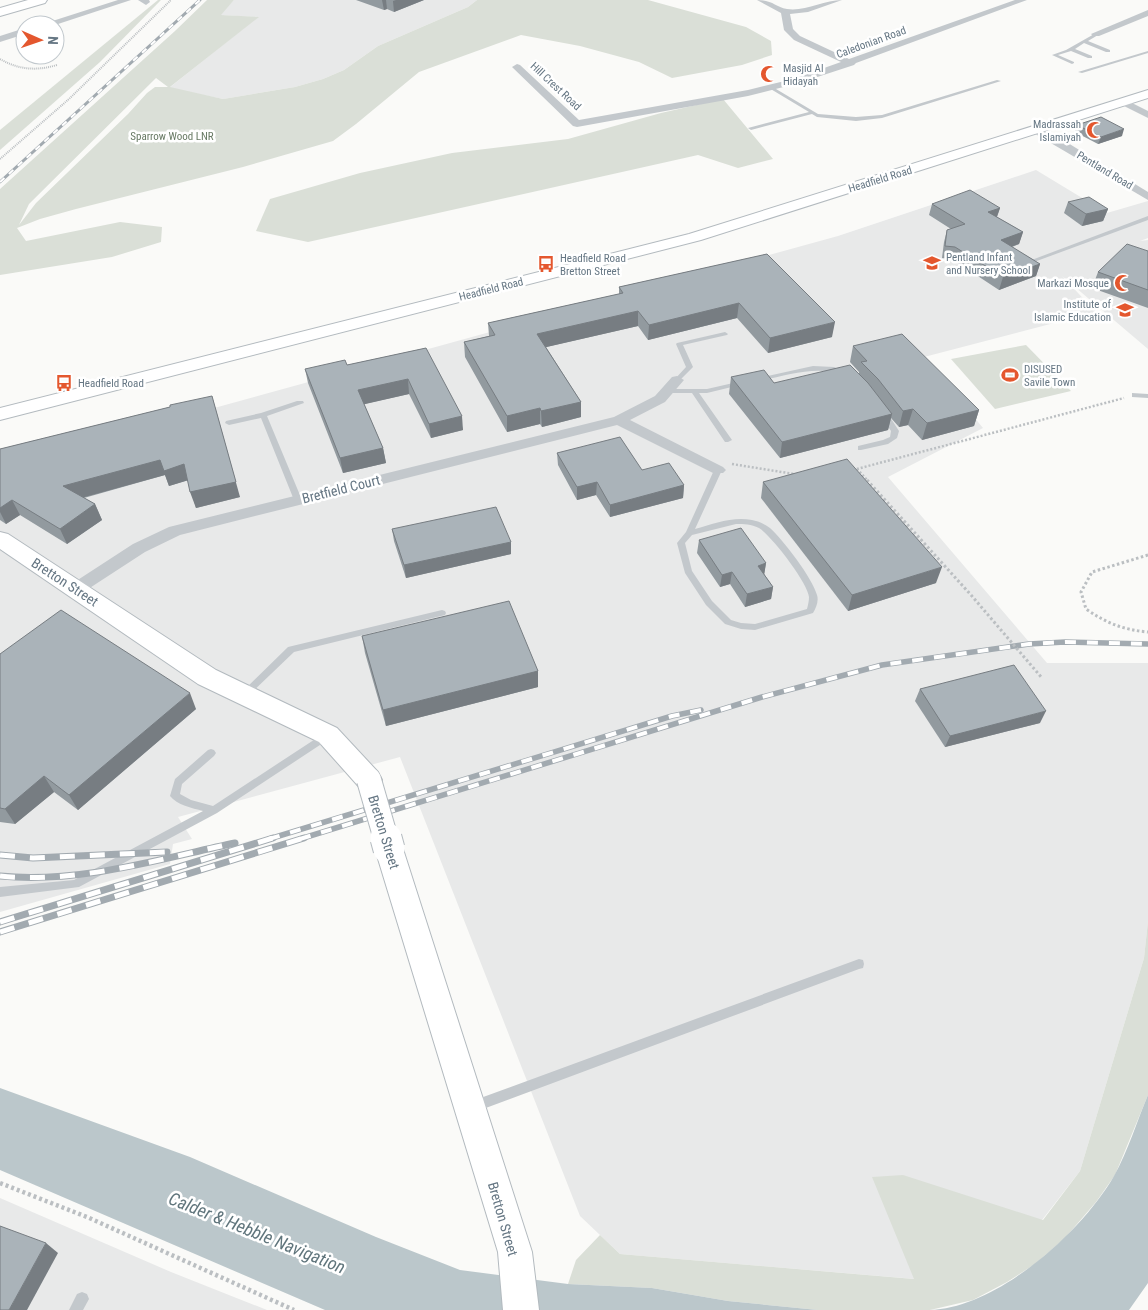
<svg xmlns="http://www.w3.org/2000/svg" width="1148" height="1310" viewBox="0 0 1148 1310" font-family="'Roboto Condensed',sans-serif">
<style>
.built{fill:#e8e9e9}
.green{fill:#dadfd7;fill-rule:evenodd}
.water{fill:#bbc7cb}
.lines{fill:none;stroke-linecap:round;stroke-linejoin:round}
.secondary-casing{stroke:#b3babf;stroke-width:2}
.path-far3{stroke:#bbbfc2;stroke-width:2;stroke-dasharray:1 1;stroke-linecap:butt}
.path-far2{stroke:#bbbfc2;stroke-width:2.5;stroke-dasharray:2 2;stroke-linecap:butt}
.path-far1{stroke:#bbbfc2;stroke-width:3;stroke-dasharray:2.5 2.5;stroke-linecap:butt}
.path{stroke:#bbbfc2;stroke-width:4.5;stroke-dasharray:3 3;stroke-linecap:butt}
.lane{fill:#c3c8cc;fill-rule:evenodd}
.street{fill:#c3c8cc;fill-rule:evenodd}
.secondary{fill:#fff;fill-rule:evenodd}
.rail-far2-casing{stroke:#a2aab0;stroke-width:3}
.rail-far1-casing{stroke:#a2aab0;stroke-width:5.5}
.rail-casing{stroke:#a2aab0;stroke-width:7}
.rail-far2{stroke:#fff;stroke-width:2;stroke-dasharray:6;stroke-linecap:butt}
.rail-far1{stroke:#fff;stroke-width:4;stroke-dasharray:11;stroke-linecap:butt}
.rail{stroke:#fff;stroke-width:5;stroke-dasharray:15;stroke-linecap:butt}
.secondary-bridge-far1-casing{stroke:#b3babf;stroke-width:26;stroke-linecap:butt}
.secondary-bridge-casing{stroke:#b3babf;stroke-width:33;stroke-linecap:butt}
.path-bridge{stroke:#bbbfc2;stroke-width:3;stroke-dasharray:2.5 2.5;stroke-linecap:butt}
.secondary-bridge-far1{stroke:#fff;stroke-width:24}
.secondary-bridge{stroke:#fff;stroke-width:31}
.wall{fill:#929a9f}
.shaded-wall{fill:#777d82}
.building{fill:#aab3b9;stroke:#777d82}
.labels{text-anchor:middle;stroke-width:5;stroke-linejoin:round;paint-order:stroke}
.far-street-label{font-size:11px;fill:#657683;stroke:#fff}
.far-poi-label{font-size:11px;fill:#657683;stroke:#fff;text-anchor:start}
.far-park-label{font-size:11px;fill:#687a64;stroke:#fff}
.street-label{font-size:14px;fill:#657683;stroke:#fff}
.near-water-label{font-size:18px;font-style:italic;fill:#60757c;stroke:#fff}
</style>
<rect width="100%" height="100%" fill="#fafaf8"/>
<!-- built -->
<g class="built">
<polygon points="234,0 477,0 468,7 378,46 344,70 323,79 295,87 223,99 169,88 258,17 220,15"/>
<polygon points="1036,170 1107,213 1148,201 1148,238 1140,241 1148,240 1148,349 1062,276 1096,312 924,357 983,428 888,477 1047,663 1148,663 1148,921 1144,958 1080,1171 1042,1220 915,1279 620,1254 580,1216 400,757 178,817 192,839 173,844 170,864 0,912 0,467 838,236"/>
<polygon points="0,1198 171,1272 267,1310 0,1310"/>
</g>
<!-- green -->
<g class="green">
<polygon points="158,0 161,0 100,62 0,150 0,130"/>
<path d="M207 0H234L221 15 259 17 170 87 223 99 295 87 323 79 344 70 378 46 468 7 477 0H648L746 27 771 41 772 55 742 65 672 78 639 62 580 46 521 35 419 72 356 124 333 141 243 167 76 209 40 219 17 228 26 241 120 222 162 227 161 242 112 257 0 275V189L175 31ZM156 78 168 87H155L147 93 128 114 36 203 19 225 29 204Z"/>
<polygon points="723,99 773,159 738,168 698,155 308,242 256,231 270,199 360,173 452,153 568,139 661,113"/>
<polygon points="1026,345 1071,391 995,409 951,359"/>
<polygon points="1148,921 1148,1095 1115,1175 1096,1202 1065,1238 1035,1264 1007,1282 973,1300 930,1310 818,1310 728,1301 652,1288 568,1284 576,1260 600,1235 620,1254 914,1279 872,1177 903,1175 1043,1220 1080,1171 1144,958"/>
</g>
<!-- water -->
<g class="water">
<polygon points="0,1088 190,1157 376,1237 460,1270 568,1284 652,1288 728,1301 818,1310 325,1310 0,1170"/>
<path d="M1148 1095V1283L1129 1310H930C997 1308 1082 1232 1114 1176 1128 1151 1137 1121 1148 1095Z"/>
</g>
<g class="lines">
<!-- secondary casing -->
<g class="secondary-casing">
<g id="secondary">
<polygon points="28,0 47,0 45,3 0,16 0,8"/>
<polygon points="1148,90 1148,98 701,240 0,420 0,408 689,234"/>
<polygon points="0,532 8,534 216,670 337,728 378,772 382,780 378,788 369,791 360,788 319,742 198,684 0,549"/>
<polygon points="389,837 399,841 403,849 532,1252 539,1310 503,1310 498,1252 375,849 379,841"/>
</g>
</g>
<!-- path-far3 -->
<g class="path-far3">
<path d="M0 59C19 70 37 71 57 65"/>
<polyline points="0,159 69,99 171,0"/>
</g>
<!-- path-far2 -->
<g class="path-far2">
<polyline points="732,464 794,474"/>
<polyline points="857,469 868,481"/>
<polyline points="853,470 1124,398"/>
</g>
<!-- path-far1 -->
<g class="path-far1">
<polyline points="867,480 971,595"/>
<path d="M1148 555 1092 572 1081 592 1086 609C1106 623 1124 630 1148 632"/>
</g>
<!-- path -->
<polyline class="path" points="0,1183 87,1217 294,1310"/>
<!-- lane -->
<g class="lane">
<polygon points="1096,33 1098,34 1098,35 1088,41 1110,50 1110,52 1106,52 1084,43 1075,49 1092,56 1092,58 1088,58 1071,51 1058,55 1074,62 1074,63 1072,64 1052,55 1066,50"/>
<polygon points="1148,51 1148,53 1082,73 1078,72"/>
<polygon points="997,80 1001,81 882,118 856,121 817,117 812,114 751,130 748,128 809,112 769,88 769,87 771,86 818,114 856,117 882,115"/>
<polygon points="1148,216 1148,220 1034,262 1029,261"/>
<polygon points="725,332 728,334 727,335 683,345 693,367 679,381 675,381 675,379 686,367 676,344 677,343"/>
<path d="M813 366 834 367 845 372 842 374C814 366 788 375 760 381L757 379 758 378Z"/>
<polygon points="742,381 745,383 744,384 707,393 699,393 732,440 728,442 725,442 692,393 668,393 665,391 668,389 707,389"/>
<polygon points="1132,393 1148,394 1148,398 1132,397"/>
<polygon points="297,401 303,401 304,403 267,416 302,500 298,503 294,500 261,418 229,425 225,423 226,421 261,413"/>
<polygon points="880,411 886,411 899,431 897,438 888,444 861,450 858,450 858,446 883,440 890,437 891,431 879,413"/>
<path d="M715 468H721L722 470 695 529C713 524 733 516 752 520 758 521 765 524 770 528 783 540 812 577 817 595 819 601 816 608 813 613L755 630 741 629 725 624 706 605 685 573 677 543 686 532ZM736 524C744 524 751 524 759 528 771 535 808 583 809 597 809 601 808 605 807 609L755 624 741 623 731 620 712 601 692 571 685 543 692 535Z"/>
<polygon points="442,610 445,611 446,613 445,615 294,652 247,697 241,697 239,695 288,647"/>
<path d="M326 732 329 733 331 736 329 739 217 813 79 887 0 897V887L74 880 203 811C192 808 177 805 170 796L175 779 208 750 211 749 214 750 216 753 214 756 182 784 180 794 191 800 213 806Z"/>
<polygon points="859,959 863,960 864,964 863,968 859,969 475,1112 471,1110 469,1106 471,1102 475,1100"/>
<polygon points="82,1292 87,1294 89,1299 83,1310 69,1310 77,1294"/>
</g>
<!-- street -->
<g class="street">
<polygon points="118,0 131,0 55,25 40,25"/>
<polygon points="138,0 149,0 150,2 146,5"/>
<path d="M757 0C773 0 775 7 787 9 804 12 824 0 842 0L808 12 790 14 793 29 800 36 849 59 1015 0H1027L856 63 854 65 799 83 748 96 577 127 573 126 512 67 517 64 520 65 579 120 748 90 793 79 841 62 794 40 784 30 781 13Z"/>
<polygon points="1148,10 1148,16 1099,36 1093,36 1091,34"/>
<polygon points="25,28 25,34 0,42 0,36"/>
<polygon points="1124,99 1148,111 1148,118 1120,104 1119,102"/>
<polygon points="1036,127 1063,140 1148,192 1148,200 1032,132 1031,130"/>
<polygon points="677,376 684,380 665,402 630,420 723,467 726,470 723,473 713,473 617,425 180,535 145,552 82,593 76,595 70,593 68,589 70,585 133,544 169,527 614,417 655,396 672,377"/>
</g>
<!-- secondary -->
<use href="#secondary" class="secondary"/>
<!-- rail-far2 casing -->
<g class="rail-far2-casing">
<polyline id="rail-far2" points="0,182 200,0"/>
</g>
<!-- rail-far1 casing -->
<g class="rail-far1-casing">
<g id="rail-far1">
<polyline points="269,839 672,716 701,710"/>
<polyline points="300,839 762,697 882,665 1029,644 1065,642 1148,644"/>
</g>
</g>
<!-- rail casing -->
<g class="rail-casing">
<g id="rail">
<polyline points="0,855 33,858 167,852"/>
<path d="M0 876C78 884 159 859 235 843"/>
<polyline points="0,922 273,838"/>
<polyline points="0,932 304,838"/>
</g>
</g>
<!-- rail-far2 -->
<use href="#rail-far2" class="rail-far2"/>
<!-- rail-far1 -->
<use href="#rail-far1" class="rail-far1"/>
<!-- rail -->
<use href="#rail" class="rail"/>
<!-- secondary-bridge-far1 casing -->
<g class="secondary-bridge-far1-casing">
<polyline id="secondary-bridge-far1" points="369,780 386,839"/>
</g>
<!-- secondary-bridge casing -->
<g class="secondary-bridge-casing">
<polyline id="secondary-bridge" points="386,838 389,849"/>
</g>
<!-- path-bridge -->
<polyline class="path-bridge" points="971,595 1042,678"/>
<!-- secondary-bridge-far1 -->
<use href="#secondary-bridge-far1" class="secondary-bridge-far1"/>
<!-- secondary-bridge -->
<use href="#secondary-bridge" class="secondary-bridge"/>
</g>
<!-- wall -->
<g class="wall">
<polygon points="356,0 424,0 394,12 387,9 384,10"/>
<polygon points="1077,125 1122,136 1098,144 1075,132"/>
<polygon points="1068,202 1108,209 1103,221 1082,226 1064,213"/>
<polygon points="932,204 1000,208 997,217 1023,232 1019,244 1012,247 1040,264 1036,276 999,290 952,259 942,258 944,242 947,230 951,229 929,215"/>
<polygon points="1148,251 1148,308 1092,288 1098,272"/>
<polygon points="767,254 832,337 768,353 737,318 648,340 638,326 546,347 581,402 581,417 542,427 540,424 507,432 465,357 464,342 489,336 488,323 619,294 619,287"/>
<polygon points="853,346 979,410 974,426 922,440 908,425 899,427 891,418 888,430 780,458 729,394 731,377 774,383 859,374 859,372 850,362"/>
<polygon points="426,348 463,430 431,438 409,394 364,404 383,448 386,463 343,473 308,383 305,369 347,365"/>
<polygon points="170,407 240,497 196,508 188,480 169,486 165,475 84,498 95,504 102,520 67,544 20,515 6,524 0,520 0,449"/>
<polygon points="557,453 642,470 684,485 683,498 610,517 596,495 577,500 558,465"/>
<polygon points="763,482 936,583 848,611 761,498"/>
<polygon points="392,529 511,542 511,554 406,578 394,541"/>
<polygon points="699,540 766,563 764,574 773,587 771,599 745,607 730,584 720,587 697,553"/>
<polygon points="362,636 538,671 538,687 386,726 365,653"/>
<polygon points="0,654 196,709 78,810 54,792 15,824 0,822"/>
<polygon points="920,689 1040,723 945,747 915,701"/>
</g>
<!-- shaded-wall -->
<g class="shaded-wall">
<polygon points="382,0 386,0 387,9 384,10"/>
<polygon points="396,0 424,0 394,12 393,1"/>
<polygon points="1124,129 1122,136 1098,144 1101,137"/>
<polygon points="1000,208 996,219 988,212"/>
<polygon points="1108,209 1103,221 1082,226 1086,214"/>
<polygon points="1023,232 1019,244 997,252 1001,240"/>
<polygon points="1040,264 1036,276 999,290 1003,277"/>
<polygon points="739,303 737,318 648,340 649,325"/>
<polygon points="638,311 638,326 538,349 537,334"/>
<polygon points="835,322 832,337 768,353 770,338"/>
<polygon points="408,379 409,394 361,405 358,390"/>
<polygon points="212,396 240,497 196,508 190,492"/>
<polygon points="581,402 581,417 542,427 541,411"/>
<polygon points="540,408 540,424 507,432 507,416"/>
<polygon points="913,409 908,425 899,427 903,411"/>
<polygon points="979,410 974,426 922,440 927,423"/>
<polygon points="892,414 888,430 780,458 782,442"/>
<polygon points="462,416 463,430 431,438 429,424"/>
<polygon points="383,448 386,463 343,473 340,458"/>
<polygon points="160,460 184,464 189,480 169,486 165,475 70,501 63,486"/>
<polygon points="597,482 596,495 577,500 577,487"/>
<polygon points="684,485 683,498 610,517 610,505"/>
<polygon points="12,500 20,515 6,524 0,512 0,508"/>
<polygon points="95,504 102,520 67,544 60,529"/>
<polygon points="511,542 511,554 406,578 404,565"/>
<polygon points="766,563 764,576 758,566"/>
<polygon points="942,567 936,583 848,611 852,595"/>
<polygon points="732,572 730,584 720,587 722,575"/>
<polygon points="773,587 771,599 745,607 747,594"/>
<polygon points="538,671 538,687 386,726 383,710"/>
<polygon points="190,693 196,709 78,810 69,795"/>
<polygon points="1046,711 1040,723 945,747 950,736"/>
<polygon points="44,776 54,792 15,824 5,809"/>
<polygon points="46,1243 58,1253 27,1310 9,1310"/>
</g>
<!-- building -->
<g class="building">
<polygon points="1101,117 1124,129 1101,137 1077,125"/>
<polygon points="970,190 1000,208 988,212 1023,232 1001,240 1040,264 1003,277 955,247 945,246 947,230 965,224 932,204"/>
<polygon points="1089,197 1108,209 1086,214 1068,202"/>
<polygon points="1127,244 1148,251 1148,290 1098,272"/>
<polygon points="767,254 835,322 770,338 739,303 649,325 638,311 537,334 581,402 541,411 540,408 507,416 464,342 495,335 488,323 623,293 619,287"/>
<polygon points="902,334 979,410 927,423 913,409 903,411 878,379 861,362 867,361 853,346"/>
<polygon points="426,348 462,416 429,424 408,379 358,390 383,448 340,458 305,369 345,360 347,365"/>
<polygon points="850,365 868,383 892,414 782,442 731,377 764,370 774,383"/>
<polygon points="212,396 236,482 190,492 184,464 164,471 160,460 63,486 95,504 60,529 12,500 0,508 0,449 170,407 170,405"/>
<polygon points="620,437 642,470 669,463 684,485 610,505 597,482 577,487 557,453"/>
<polygon points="847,459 942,567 852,595 763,482"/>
<polygon points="496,507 511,542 404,565 392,529"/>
<polygon points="741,528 766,563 758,566 773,587 747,594 732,572 722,575 699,540"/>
<polygon points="509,601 538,671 383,710 362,636"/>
<polygon points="61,610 190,693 69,795 44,776 5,809 0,808 0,654"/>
<polygon points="1014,665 1046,711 950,736 920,689"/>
<polygon points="0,1226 46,1243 9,1310 0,1310"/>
</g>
<!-- icons -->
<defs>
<g id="mosque-bare" transform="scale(1.35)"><path d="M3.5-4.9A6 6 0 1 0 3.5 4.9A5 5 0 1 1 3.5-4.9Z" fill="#e4572e" stroke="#fff" stroke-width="2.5" paint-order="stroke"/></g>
<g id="school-bare" transform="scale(1.35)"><path d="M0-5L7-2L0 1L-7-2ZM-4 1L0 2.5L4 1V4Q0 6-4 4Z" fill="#e4572e" stroke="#fff" stroke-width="2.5" paint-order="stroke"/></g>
<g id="bus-bare" transform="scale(1.35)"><path d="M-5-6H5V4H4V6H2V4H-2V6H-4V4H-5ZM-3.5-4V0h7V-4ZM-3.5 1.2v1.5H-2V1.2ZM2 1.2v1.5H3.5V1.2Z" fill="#e4572e" stroke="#fff" stroke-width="2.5" paint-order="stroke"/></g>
<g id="stadium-bare" transform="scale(1.35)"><path d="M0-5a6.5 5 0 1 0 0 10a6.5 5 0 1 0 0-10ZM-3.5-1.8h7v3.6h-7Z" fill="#e4572e" stroke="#fff" stroke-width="2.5" paint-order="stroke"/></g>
</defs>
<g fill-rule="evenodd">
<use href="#mosque-bare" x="769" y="74"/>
<use href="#mosque-bare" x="1095" y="130"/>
<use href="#school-bare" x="932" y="263"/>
<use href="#bus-bare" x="546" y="264"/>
<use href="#mosque-bare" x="1123" y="283"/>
<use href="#school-bare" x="1125" y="310"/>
<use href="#stadium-bare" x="1010" y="375"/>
<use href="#bus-bare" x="64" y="383"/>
</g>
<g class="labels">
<!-- far-street labels -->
<g class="far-street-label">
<text transform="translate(871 42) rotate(-20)" y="4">Caledonian Road</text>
<text transform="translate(556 86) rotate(43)" y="4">Hill Crest Road</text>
<text transform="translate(1105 170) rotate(31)" y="4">Pentland Road</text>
<text transform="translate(880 179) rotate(-17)" y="4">Headfield Road</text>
<text transform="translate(491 289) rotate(-14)" y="4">Headfield Road</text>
</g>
<!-- far-poi labels -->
<g class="far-poi-label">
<text x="783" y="72">Masjid Al<tspan x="783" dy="13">Hidayah</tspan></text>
<text x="1081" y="128" text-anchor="end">Madrassah<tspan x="1081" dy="13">Islamiyah</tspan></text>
<text x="946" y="261">Pentland Infant<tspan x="946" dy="13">and Nursery School</tspan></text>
<text x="560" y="262">Headfield Road<tspan x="560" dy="13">Bretton Street</tspan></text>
<text x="1109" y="287" text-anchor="end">Markazi Mosque</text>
<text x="1111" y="308" text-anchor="end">Institute of<tspan x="1111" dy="13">Islamic Education</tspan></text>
<text x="1024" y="373">DISUSED<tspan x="1024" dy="13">Savile Town</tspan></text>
<text x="78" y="387">Headfield Road</text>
</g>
<!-- far-park labels -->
<g class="far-park-label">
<text x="172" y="140">Sparrow Wood LNR</text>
</g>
<!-- street labels -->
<g class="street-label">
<text transform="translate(341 489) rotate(-14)" y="5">Bretfield Court</text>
<text transform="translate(65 582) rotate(33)" y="5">Bretton Street</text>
<text transform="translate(384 832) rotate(73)" y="5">Bretton Street</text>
<text transform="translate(503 1219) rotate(74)" y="5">Bretton Street</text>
</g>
<!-- near-water labels -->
<g class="near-water-label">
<text transform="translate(257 1233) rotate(22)" y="6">Calder &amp; Hebble Navigation</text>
</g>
</g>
<!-- north arrow -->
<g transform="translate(40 40) rotate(92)"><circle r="24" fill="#ffffff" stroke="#c1c8cd"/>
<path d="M0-4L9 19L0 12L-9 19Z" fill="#e4572e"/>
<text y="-8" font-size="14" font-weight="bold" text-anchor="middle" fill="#657683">N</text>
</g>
</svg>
